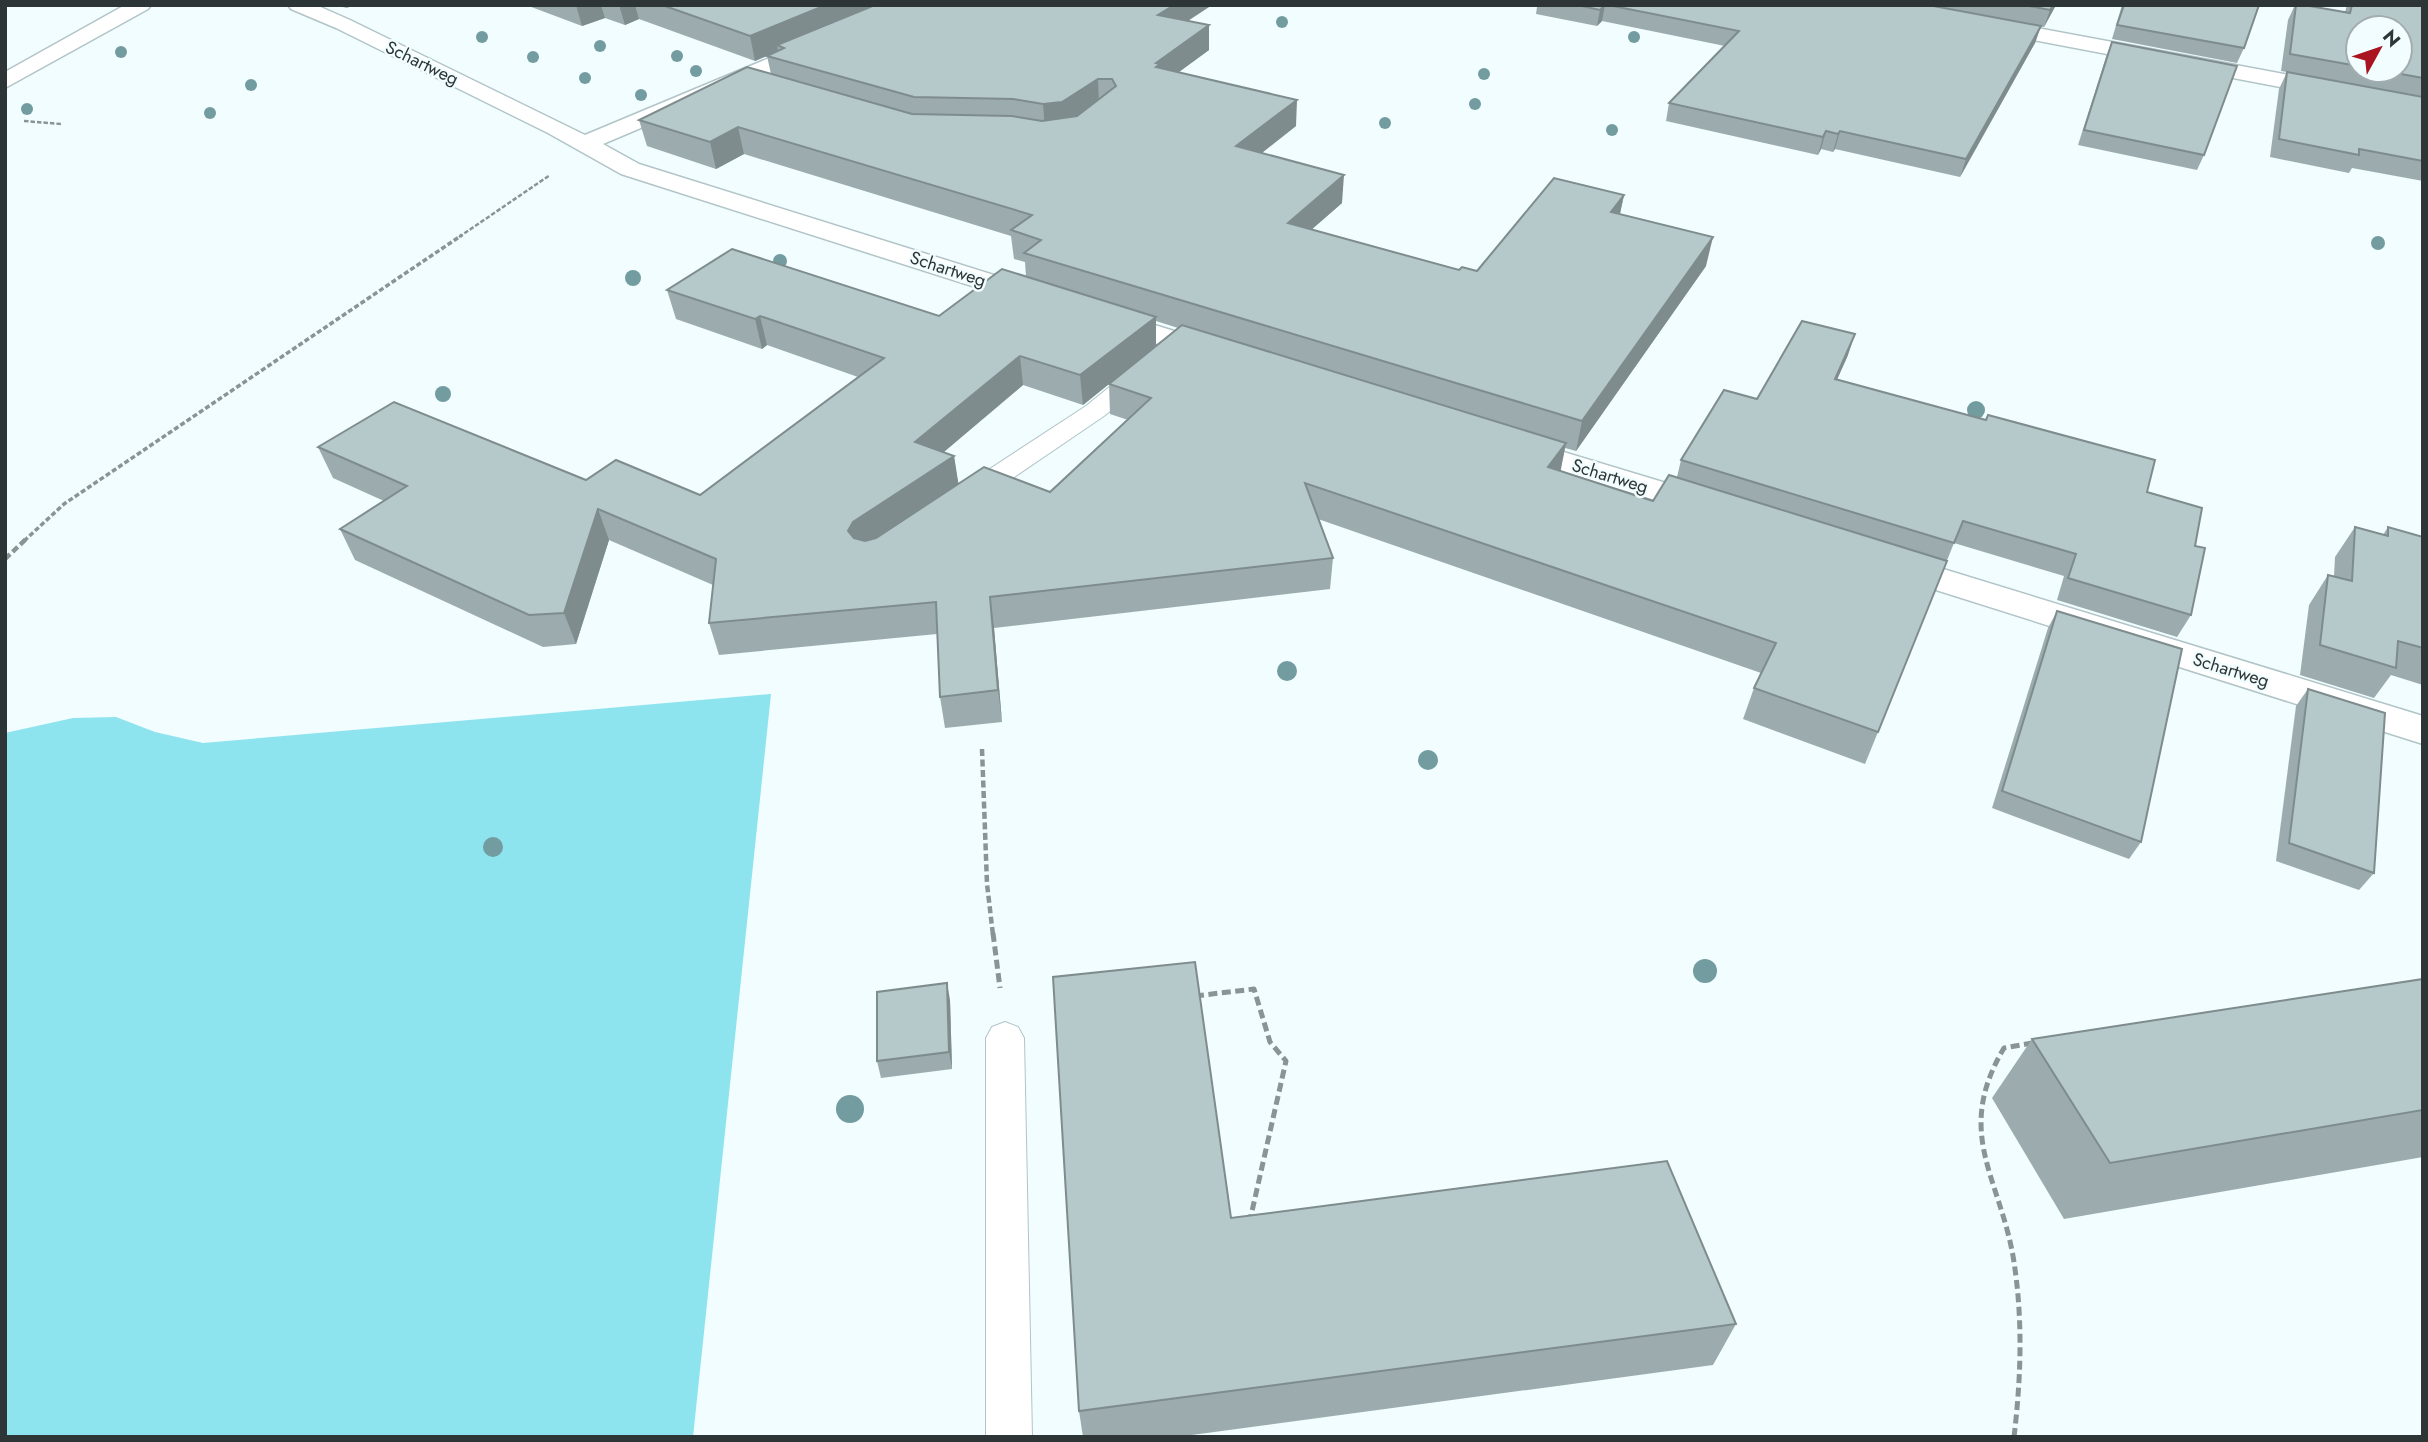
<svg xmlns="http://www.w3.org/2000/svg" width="2428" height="1442" viewBox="0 0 2428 1442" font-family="Jost,sans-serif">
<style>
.green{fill:#8de4ee}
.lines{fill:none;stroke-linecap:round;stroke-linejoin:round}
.service-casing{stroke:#b1c4c7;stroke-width:2}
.minor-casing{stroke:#b1c4c7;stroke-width:3}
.path-far3{stroke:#8a9495;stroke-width:2.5;stroke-dasharray:4.5 2;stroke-linecap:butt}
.path-far2{stroke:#8a9495;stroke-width:3.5;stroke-dasharray:5 2.5;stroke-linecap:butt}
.path-far1{stroke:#8a9495;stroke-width:4.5;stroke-dasharray:7 3.5;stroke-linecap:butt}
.path{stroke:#8a9495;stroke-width:5;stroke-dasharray:9 4.5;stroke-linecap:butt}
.service{fill:#fff;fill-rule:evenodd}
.minor{fill:#fff;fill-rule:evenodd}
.tree{fill:#739ca0}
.wall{fill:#9cacae;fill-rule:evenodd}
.shaded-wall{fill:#7f8c8d}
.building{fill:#b5c8ca;stroke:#7f8c8d;stroke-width:2}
.labels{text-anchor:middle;stroke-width:5;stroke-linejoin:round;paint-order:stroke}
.far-street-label{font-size:18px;fill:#2e3536;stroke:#f1fdff}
</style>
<rect width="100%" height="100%" fill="#f1fdff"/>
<!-- green -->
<polygon class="green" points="771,694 693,1437 5,1437 5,733 73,718 116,717 155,732 203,743"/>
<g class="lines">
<!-- service casing -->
<g class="service-casing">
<g id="service">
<polygon points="1143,365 1152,367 1155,372 1152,377 1104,416 976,503 966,505 956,503 953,497 956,491 1086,406 1134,367"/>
<polygon points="1005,1022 1018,1027 1024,1038 1032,1437 986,1437 986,1038 992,1027"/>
</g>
</g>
<!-- minor casing -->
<g class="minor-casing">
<g id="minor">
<polygon points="125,5 151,5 148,9 5,88 5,72"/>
<polygon points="288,5 316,5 350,20 585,135 896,5 924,5 921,9 603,144 639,164 1045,291 1049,297 1045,303 1035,305 1025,303 621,174 548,133 336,28 291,9"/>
<polygon points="1870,5 1914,5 2423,100 2423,114 1880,11 1873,9"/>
<polygon points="1106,310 1226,347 1231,353 1226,359 1216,362 1096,325 1092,319 1096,313"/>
<polygon points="1514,437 1719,499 1724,506 1719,513 1707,516 1503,453 1498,446 1503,439"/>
<polygon points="1891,553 2423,716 2423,744 1879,572 1874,564 1879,556"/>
</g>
</g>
<!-- path-far3 -->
<g class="path-far3">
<polyline points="24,121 61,124"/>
<polyline points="459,237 550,175"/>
</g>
<!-- path-far2 -->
<polyline class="path-far2" points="24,541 64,504 462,235"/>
<!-- path-far1 -->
<g class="path-far1">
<polyline points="5,559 26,539"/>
<polyline points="982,749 987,884 993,935"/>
</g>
<!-- path -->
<g class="path">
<polyline points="993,933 1000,988"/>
<polyline points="1195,996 1254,989 1270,1042 1286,1061 1250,1220"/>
<path d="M2014 1437C2021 1378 2023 1321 2014 1262 2001 1178 1953 1134 2004 1048L2032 1043"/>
</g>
<!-- service -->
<use href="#service" class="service"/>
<!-- minor -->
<use href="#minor" class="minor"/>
</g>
<!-- trees -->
<g class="tree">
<circle cx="1282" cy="22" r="6"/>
<circle cx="482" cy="37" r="6"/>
<circle cx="1634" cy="37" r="6"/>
<circle cx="600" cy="46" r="6"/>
<circle cx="121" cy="52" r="6"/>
<circle cx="677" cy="56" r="6"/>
<circle cx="533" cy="57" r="6"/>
<circle cx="696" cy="71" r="6"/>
<circle cx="1484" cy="74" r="6"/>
<circle cx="585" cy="78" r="6"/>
<circle cx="251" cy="85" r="6"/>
<circle cx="641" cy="95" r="6"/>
<circle cx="1475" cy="104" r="6"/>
<circle cx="27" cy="109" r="6"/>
<circle cx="210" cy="113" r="6"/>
<circle cx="1385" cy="123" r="6"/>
<circle cx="1612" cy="130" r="6"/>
<circle cx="2378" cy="243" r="7"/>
<circle cx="780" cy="261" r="7"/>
<circle cx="633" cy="278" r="8"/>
<circle cx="443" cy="394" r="8"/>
<circle cx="1976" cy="410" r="9"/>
<circle cx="1287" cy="671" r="10"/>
<circle cx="1428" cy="760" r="10"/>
<circle cx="493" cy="847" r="10"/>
<circle cx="1705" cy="971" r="12"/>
<circle cx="850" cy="1109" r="14"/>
</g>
<!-- wall -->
<g class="wall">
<polygon points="334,5 354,5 347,8"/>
<path d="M526 5H1212L1187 21 1209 25V50L1179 72 1296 126 1262 153 1342 203 1312 229 1459 270 1477 271 1624 195 1620 214 1706 266 1576 451 1565 448 1560 471 1653 501 1677 477 1681 460 1757 399 1848 355 1837 379 2147 492 2195 546 2191 615 2177 637 2057 600 2064 576 1954 543 1878 732 1865 764 1743 719 1754 688 1761 673 1318 519 1333 558 1330 589 994 628 1002 722 945 728 940 697 937 634 719 655 709 623 713 585 609 540 576 644 543 647 355 560 340 529 384 501 333 478 318 447 700 495 858 377 767 345 762 349 676 319 667 290 939 316 1026 277 1025 262 1014 259 1011 236 744 154 716 169 647 146 639 120 771 74 767 56 774 53 755 61 639 19 625 25 605 18 582 26ZM1156 321 1178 328 1156 346ZM1109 384 1110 414 1128 420 1050 492 958 484 954 456 944 452 1023 385 1083 405Z"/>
<polygon points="1530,5 1928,5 2041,26 2035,43 1960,177 1835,149 1833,152 1821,149 1818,155 1666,121 1669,103 1725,46 1602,21 1597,26 1536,14 1537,7"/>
<polygon points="1930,5 2056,5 2044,27"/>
<polygon points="2122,5 2259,5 2244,48 2237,63 2112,39"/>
<path d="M2295 5 2345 12 2347 5H2423V181L2352 168 2349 173 2270 157 2279 89 2287 72 2281 71 2288 20ZM2358 28 2400 70H2358Z"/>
<polygon points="2112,42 2204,155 2197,170 2078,145 2106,57"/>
<polygon points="2355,527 2383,535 2388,527 2423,537 2423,685 2391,675 2374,698 2300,675 2309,605 2328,575 2334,576 2335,557"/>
<polygon points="2057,611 2141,842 2129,859 1992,808 2048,628"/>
<polygon points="2308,689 2374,873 2359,890 2276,861 2296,706"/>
<polygon points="2423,979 2423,1157 2064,1219 1992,1098 2032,1039"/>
<polygon points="950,1000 952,1069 881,1078 877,1061"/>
<polygon points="1231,1218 1736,1324 1713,1365 1177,1437 1083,1437 1079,1411"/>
</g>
<!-- shaded-wall -->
<g class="shaded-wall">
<polygon points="576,5 601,5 605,18 582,26"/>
<polygon points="619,5 635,5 639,19 625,25"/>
<polygon points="826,5 889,5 784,48 777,45 778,51 755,61 750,36"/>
<polygon points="1174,5 1212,5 1159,40 1158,15"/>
<polygon points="1605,5 1602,21 1597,26 1600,10"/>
<polygon points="2053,5 2056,5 2044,27 2050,10"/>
<polygon points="1209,25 1209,50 1161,85 1156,63"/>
<polygon points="2041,26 2035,43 1960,177 1966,159"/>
<polygon points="1098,79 1099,104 1064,128 1045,130 1043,104"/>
<polygon points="1297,100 1296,126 1236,173 1236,146"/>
<polygon points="738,127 744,154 716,169 710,142"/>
<polygon points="1826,131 1821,149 1818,155 1823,137"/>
<polygon points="1840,131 1835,149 1833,152 1838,134"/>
<polygon points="1344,175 1342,203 1287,251 1288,223"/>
<polygon points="1624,195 1618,222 1611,212"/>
<polygon points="1713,237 1706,266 1576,451 1582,421"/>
<polygon points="760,316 767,345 762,349 755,319"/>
<polygon points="1156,317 1156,346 1083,405 1080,375"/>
<polygon points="1855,334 1848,355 1828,400 1835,379"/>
<polygon points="1020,356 1023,385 920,472 915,442"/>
<polygon points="1566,443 1560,474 1548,467"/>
<polygon points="954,456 959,487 860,553 848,531 853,522"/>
<polygon points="598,509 609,540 576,644 564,613"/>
<polygon points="990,597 994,628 1002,722 998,690"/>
<polygon points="947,983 950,1000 952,1069 949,1052"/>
</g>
<!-- building -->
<g class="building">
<polygon points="662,5 826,5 750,36"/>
<polygon points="875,5 1174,5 1158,15 1209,25 1156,63 1160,64 1156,67 1297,100 1236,146 1344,175 1288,223 1459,270 1462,267 1477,271 1554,178 1624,195 1611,212 1713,237 1582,421 1024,253 1041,240 1011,230 1032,215 738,127 710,142 639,120 747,67 912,114 1012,116 1042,121 1077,116 1116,86 1112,79 1098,79 1062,102 1043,104 1013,99 914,97 767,56 784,48 777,45"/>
<polygon points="1577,5 1604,5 1600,10"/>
<polygon points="1608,5 1928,5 2041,26 1966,159 1840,131 1838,134 1826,131 1823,137 1669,103 1739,31"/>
<polygon points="2024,5 2053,5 2050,10"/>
<polygon points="2124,5 2259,5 2244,48 2117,25"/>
<polygon points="2296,5 2304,5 2350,13 2352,5 2423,5 2423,78 2379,70 2400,70 2400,28 2358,28 2358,66 2290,54"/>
<polygon points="2112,42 2237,66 2204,155 2084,130"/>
<polygon points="2287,72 2423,97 2423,161 2359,149 2359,155 2279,139"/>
<polygon points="732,249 939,316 1002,269 1156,317 1080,375 1020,356 915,442 954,456 853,522 848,531 854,538 865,541 876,538 984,467 1050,492 1151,398 1109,384 1182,325 1566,443 1548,467 1653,501 1669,475 1947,561 1878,732 1754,688 1776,643 1305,483 1333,558 990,597 998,690 940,697 936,602 709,623 716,559 598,509 564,613 529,615 340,529 407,486 318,447 394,402 586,480 616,460 700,495 884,358 760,316 755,319 667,290"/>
<polygon points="1802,321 1855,334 1835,379 1986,420 1988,415 2155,460 2147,492 2202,508 2195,546 2205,548 2191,615 2068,578 2076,554 1963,521 1954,543 1681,460 1724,390 1757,399"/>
<polygon points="2355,527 2388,536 2388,527 2423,537 2423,648 2398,641 2396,668 2320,645 2328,575 2352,581"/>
<polygon points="2057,611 2182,649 2141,842 2002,791"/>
<polygon points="2308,689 2385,713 2374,873 2289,843"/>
<polygon points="1195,962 1231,1218 1667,1161 1736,1324 1079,1411 1053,977"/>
<polygon points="2423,979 2423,1110 2110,1163 2032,1039"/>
<polygon points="947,983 949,1052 877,1061 877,992"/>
</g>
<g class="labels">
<!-- far-street labels -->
<g class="far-street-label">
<text transform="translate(422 63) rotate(26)" y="6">Schartweg</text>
<text transform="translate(948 269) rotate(18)" y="6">Schartweg</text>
<text transform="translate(1610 476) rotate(17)" y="6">Schartweg</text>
<text transform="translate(2231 670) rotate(17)" y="6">Schartweg</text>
</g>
</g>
<!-- border -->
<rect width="2428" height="1442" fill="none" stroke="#2e3536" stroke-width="14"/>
<!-- north arrow -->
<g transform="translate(2379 49) rotate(50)"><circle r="33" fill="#f1fdff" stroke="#a3adaf" stroke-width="2"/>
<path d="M0-5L12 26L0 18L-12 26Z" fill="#a91420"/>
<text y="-10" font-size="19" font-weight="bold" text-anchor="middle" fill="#2e3536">N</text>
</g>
</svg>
